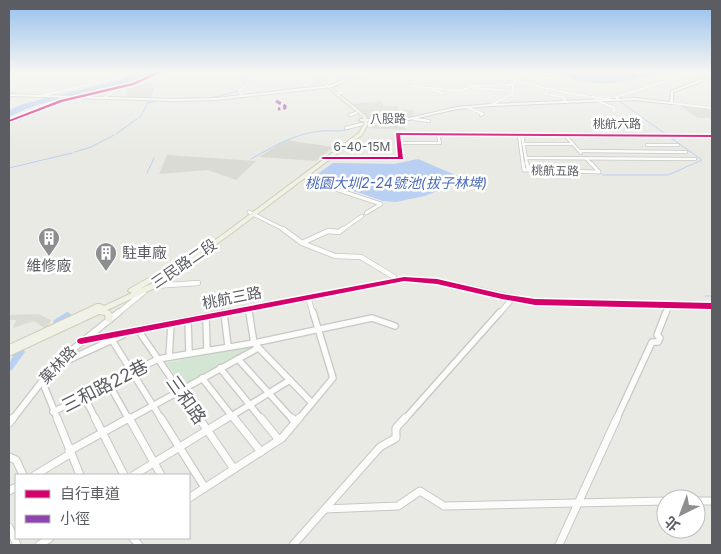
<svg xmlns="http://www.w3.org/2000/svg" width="721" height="554" viewBox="0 0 721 554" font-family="Inter,'Noto Sans TC',sans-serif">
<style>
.industrial{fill:#dbdbd6}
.green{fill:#d3e6d4}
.water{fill:#bad0f3}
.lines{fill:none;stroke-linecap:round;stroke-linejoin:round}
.stream{stroke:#bad0f3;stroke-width:1}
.river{fill:#bad0f3;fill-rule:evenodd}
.street-far5-casing{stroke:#c7c7c5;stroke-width:2.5}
.street-far4-casing{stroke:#c7c7c5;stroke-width:4}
.street-far3-casing{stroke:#c7c7c5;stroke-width:4.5}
.street-far2-casing{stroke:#c7c7c5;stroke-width:6}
.street-far1-casing{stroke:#c7c7c5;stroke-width:8}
.street-casing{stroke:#c7c7c5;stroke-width:9}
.secondary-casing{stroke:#c7c7c6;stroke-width:2}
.primary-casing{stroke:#d0ceb5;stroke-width:2}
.street-far5{stroke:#fcfcfb;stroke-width:2}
.street-far4{stroke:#fcfcfb;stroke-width:2.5}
.street-far3{stroke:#fcfcfb;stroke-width:3}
.street-far2{stroke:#fcfcfb;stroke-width:4.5}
.street-far1{stroke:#fcfcfb;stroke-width:5.5}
.street{stroke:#fcfcfb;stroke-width:7}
.secondary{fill:#fcfcfb;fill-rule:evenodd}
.primary{fill:#f1f2e7;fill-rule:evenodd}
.quiet{stroke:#8e44ad;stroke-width:3;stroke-dasharray:5.5 3;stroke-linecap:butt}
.cycleway-casing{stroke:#fff;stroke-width:3}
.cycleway{fill:#d6006c;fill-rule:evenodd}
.labels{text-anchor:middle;stroke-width:5;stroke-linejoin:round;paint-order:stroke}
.far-street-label{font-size:12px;fill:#5b5d62;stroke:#fff}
.far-water-label{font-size:14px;font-style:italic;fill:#4b6bba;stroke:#fff}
.poi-label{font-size:15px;fill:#5b5d62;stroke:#fff;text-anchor:start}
.street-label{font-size:15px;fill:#5b5d62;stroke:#fff}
.near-street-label{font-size:18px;fill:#5b5d62;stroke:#fff}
</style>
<rect width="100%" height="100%" fill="#eaeae5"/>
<!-- industrial -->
<g class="industrial">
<polygon points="150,82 152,90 148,99 124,98 128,95 125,94 129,86"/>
<polygon points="383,101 383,106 398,106 398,109 415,110 413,115 417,116 397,119 367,118 352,104"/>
<polygon points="678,104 711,108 712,118 698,118"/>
<polygon points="388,120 404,120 403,126 407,130 368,128"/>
<polygon points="286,140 333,147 316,161 259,157"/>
<polygon points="167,155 256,161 236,180 208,170 159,174"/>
<polygon points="38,314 51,320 48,326 44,328 34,321 13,328 16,320 9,320 9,315"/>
</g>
<!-- green -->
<polygon class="green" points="247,345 251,348 183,385 166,363"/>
<!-- water -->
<g class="water">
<path d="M136 72H159C113 96 55 92 9 117V110L23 104 123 79Z"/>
<path d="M553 72H664C617 83 600 91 553 72Z"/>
<polygon points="418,159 465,179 425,196 396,202 383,201 313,177 333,163 394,164"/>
</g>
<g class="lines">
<!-- stream -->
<g class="stream">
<polyline points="692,74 699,72"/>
<polyline points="244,85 244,80 240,77 252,72"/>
<polyline points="150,98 153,90 151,85"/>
<polyline points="211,98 238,91"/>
<polyline points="164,99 202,98"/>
<polyline points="149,103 157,100"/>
<polyline points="116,134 141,116 149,101"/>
<polyline points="75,152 91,147 114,135"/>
<path d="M251 159C274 146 294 134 321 131 333 130 340 133 352 128"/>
<polyline points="9,168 72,153"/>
<polyline points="147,173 154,158"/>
<polyline points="602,175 668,175 702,160 619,101"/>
<polyline points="705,296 712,296"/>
</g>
<!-- river -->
<g class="river">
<path d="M67 312 70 313 71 315C67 320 60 326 54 324L53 322 54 320Z"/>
<path d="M21 349 24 350 25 352 12 370 9 371C9 362 12 353 21 349Z"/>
</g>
<!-- street-far5 casing -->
<g class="street-far5-casing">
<g id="street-far5">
<polyline points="514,75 559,79"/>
<polyline points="514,81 572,94 613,100"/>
<polyline points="505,82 506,79 514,79"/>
<polyline points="413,86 460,91 473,86 514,85"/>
<polyline points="437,87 433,90 443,93 440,95"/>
<polyline points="475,88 513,91"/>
<polyline points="549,89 545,94 563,97 565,98 564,101 567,102"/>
<polyline points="336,93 342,93"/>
<polyline points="39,96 115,79 132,72"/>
<polyline points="243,96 239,91 246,85"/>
<polyline points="104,98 112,92"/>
<polyline points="618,99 616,97 695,72"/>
<polyline points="596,100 614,108 615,110 613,111"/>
<polyline points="671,103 712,108"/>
<polyline points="491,105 512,94 515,72"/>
<polyline points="467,107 481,113"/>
<path d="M31 113C73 96 119 90 161 72"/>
</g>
</g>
<!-- street-far4 casing -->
<g class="street-far4-casing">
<g id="street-far4">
<polyline points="478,112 483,114 481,115"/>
<polyline points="350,115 356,113"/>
<polyline points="414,119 429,121"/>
<polyline points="394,120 395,125"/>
<polyline points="9,122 34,112"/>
<polyline points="346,128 362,124"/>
<polyline points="519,135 523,165"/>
<polyline points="522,135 527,165"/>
<polyline points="565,135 581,153"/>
<polyline points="399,143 440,143 438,135"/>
<polyline points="523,144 573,144"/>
<polyline points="647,145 678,145"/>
<polyline points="580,151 686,152"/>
<polyline points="323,158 401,158 398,134 712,136"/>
<polyline points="526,158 695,159"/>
<polyline points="586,158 592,165"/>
</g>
</g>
<!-- street-far3 casing -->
<g class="street-far3-casing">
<g id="street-far3">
<polyline points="523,163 524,170"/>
<polyline points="527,163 528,169"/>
<polyline points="591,163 599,172"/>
<polyline points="524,170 599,172"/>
<polyline points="305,176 311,181 381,204 366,213"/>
<polyline points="249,212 285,230"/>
<polyline points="342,230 362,216"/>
</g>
</g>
<!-- street-far2 casing -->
<g class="street-far2-casing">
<g id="street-far2">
<polyline points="283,229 302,243 335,256 361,257 394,277 394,280"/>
<polyline points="302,243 328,231 339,232 343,229"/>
<polyline points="153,286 198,283"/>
<polyline points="308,297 313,314"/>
<polyline points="248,308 249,314"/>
<polyline points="117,314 144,292"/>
<polyline points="224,314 404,279 437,281 535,302 712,306"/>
<polyline points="499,314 512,299"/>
<polyline points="666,314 669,305"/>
</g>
</g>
<!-- street-far1 casing -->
<g class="street-far1-casing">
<g id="street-far1">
<polyline points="249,312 254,343 311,402"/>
<polyline points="224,313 228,346"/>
<polyline points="206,317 207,350"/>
<polyline points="188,320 189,353"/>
<polyline points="138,330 200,420"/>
<polyline points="112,340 162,420"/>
<polyline points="81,341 231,312"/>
<polyline points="169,357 171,324"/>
<polyline points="238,359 293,420"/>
<polyline points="55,366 123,335"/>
<polyline points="220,368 262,420"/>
<polyline points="202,378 235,420"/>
<polyline points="42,381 58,420"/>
<polyline points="109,384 129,420"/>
<polyline points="84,396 96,420"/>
<polyline points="53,412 158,359 254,343 372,318 395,326"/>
<polyline points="12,420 57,362 119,312"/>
<polyline points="127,420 258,348"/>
<polyline points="225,420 290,380"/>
<polyline points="298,420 333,378 313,312"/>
<polyline points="404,420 500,312"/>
<polyline points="616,420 652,342 658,342 660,338 657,335 666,312"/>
</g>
</g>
<!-- street casing -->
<g class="street-casing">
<g id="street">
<polyline points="57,418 80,475"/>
<polyline points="95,418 124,475"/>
<polyline points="129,418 161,475"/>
<polyline points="161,418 205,488"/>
<polyline points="199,418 234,469"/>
<polyline points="234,418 261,452"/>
<polyline points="261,418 279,440"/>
<polyline points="292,418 295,422"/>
<polyline points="9,423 13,418"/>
<polyline points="69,451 129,418"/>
<polyline points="9,457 16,460 23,475"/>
<polyline points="35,475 70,454"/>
<polyline points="134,475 227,418"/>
<polyline points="9,491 16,487"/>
<polyline points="189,498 282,438 299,418"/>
<polyline points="696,501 712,501"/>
<polyline points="325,509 398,506 420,491 444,506 666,501"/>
<polyline points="9,527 17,545"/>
<polyline points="133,538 139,545"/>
<polyline points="39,545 50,538"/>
<polyline points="293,545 380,447 396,438 396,428 405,418"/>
<polyline points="559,545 617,418"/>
</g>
</g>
<!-- secondary casing -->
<g class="secondary-casing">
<g id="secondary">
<polygon points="362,72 365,72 332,87 215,100 174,101 9,96 9,94 174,99 215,98 331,85"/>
<polygon points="702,72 704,72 705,75 701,82 673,92 673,103 671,104 635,100 491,106 457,109 409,120 361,121 359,120 361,119 409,118 457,107 491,104 635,98 670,102 671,91 699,80 703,75"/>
</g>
</g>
<!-- primary casing -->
<g class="primary-casing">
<path id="primary" d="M309 72H312L366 116 368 124 362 135 229 235 155 288 107 310 110 311 113 316 112 322H106L105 315 99 314 9 356V345L97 304H100L104 306 132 293 128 291 129 289 177 262 179 261 182 263 225 233 359 133 364 124 363 117ZM167 273 151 284 140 289Z"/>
</g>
<!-- street-far5 -->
<use href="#street-far5" class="street-far5"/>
<!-- street-far4 -->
<use href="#street-far4" class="street-far4"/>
<!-- street-far3 -->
<use href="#street-far3" class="street-far3"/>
<!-- street-far2 -->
<use href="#street-far2" class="street-far2"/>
<!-- street-far1 -->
<use href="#street-far1" class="street-far1"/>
<!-- street -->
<use href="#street" class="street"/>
<!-- secondary -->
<use href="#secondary" class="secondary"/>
<!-- primary -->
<use href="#primary" class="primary"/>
<!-- quiet -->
<polyline class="quiet" points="276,101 285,106 285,108 278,109"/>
<!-- cycleway casing -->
<g class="cycleway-casing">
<g id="cycleway">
<polygon points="157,72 162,72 134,85 62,102 9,122 9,120 60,100 132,83"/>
<polygon points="396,133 712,135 712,137 400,135 403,159 323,159 321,158 323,157 398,157"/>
<polygon points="404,277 437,279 502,294 535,299 712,303 712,309 535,305 502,299 437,284 404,281 81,344 78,343 77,341 78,339 81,338"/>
</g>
</g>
<!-- cycleway -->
<use href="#cycleway" class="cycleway"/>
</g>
<!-- sky -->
<linearGradient id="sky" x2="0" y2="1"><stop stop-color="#95bfec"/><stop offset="0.48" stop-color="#f6f6f3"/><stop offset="1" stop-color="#f6f6f3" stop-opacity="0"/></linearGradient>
<rect width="721" height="150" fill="url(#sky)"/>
<!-- icons -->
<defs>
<g id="building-pin" transform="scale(1.125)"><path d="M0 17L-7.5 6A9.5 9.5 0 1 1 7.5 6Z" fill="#8d8e90" stroke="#fff"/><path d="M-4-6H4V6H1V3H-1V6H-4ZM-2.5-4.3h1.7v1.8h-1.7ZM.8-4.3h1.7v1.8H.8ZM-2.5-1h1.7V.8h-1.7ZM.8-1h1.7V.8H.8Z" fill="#fff"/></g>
</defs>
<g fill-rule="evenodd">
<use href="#building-pin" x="49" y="238"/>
<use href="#building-pin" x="106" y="253"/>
</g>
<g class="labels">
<!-- far-street labels -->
<g class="far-street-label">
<text transform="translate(388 119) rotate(-1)" y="4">八股路</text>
<text x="617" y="128">桃航六路</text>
<text x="362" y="151">6-40-15M</text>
<text transform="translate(555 171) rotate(1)" y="4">桃航五路</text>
</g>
<!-- far-water labels -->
<g class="far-water-label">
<text x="396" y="188">桃園大圳2-24號池(拔子林埤)</text>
</g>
<!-- poi labels -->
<g class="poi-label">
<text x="122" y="258">駐車廠</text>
<text x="49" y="271" text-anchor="middle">維修廠</text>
</g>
<!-- street labels -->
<g class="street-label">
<text transform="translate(184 264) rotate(-34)" y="5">三民路二段</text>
<text transform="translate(232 298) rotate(-11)" y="5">桃航三路</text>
<text transform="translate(58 365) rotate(-46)" y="5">菓林路</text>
</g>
<!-- near-street labels -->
<g class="near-street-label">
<text transform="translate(105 386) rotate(-27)" y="6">三和路22巷</text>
<text transform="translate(186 400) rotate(55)" y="6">三和路</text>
</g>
</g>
<!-- border -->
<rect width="721" height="554" fill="none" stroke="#5b5d62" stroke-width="20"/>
<!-- legend -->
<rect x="15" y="474" width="175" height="65" fill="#ffffff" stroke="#bdbec0"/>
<rect x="25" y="490" width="25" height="8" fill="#d6006c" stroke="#bdbec0"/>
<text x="60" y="499" font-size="15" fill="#5b5d62">自行車道</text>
<rect x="25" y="515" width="25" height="8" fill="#8e44ad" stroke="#bdbec0"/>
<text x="60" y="524" font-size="15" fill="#5b5d62">小徑</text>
<!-- north arrow -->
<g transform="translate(681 514) rotate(222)"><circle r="24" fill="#ffffff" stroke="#bdbec0"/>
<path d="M0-4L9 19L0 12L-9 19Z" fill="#8d8e90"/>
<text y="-8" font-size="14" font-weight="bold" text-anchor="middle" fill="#5b5d62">北</text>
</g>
</svg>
